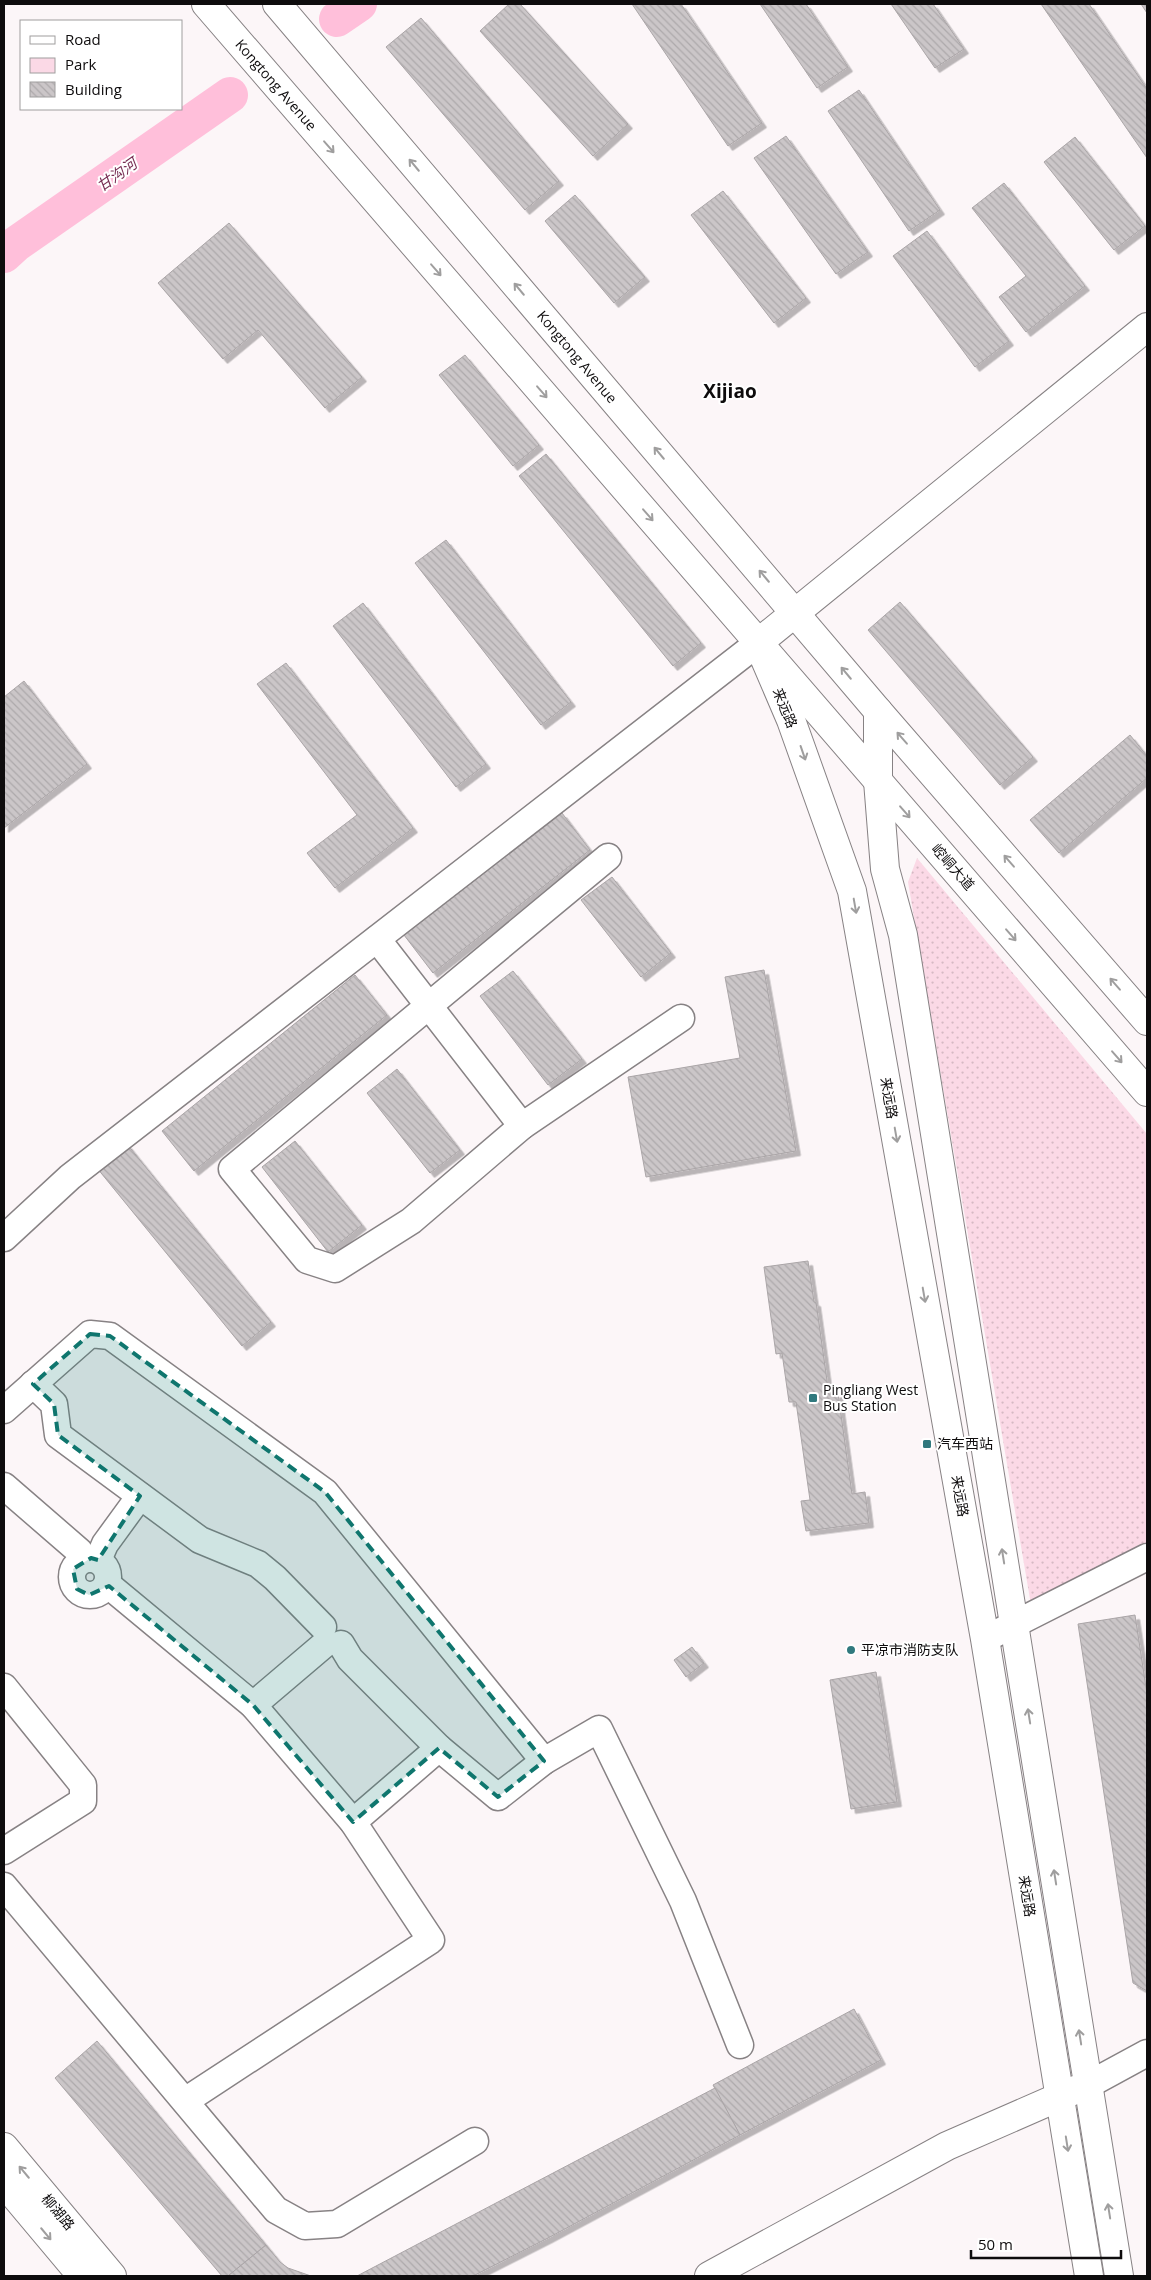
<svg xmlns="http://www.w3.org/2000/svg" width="1151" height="2280" viewBox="0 0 1151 2280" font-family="'Open Sans','Noto Sans SC',sans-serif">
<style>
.green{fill:url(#green-dots)}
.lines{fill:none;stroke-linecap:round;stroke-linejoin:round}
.river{stroke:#ffbfda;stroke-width:36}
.building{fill:url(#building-back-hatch);stroke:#aaa5a7;filter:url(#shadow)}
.minor-casing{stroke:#878284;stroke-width:29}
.major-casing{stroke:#878284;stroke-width:30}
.minor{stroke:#fff;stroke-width:26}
.major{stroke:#fff;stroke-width:28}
.oneway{stroke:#9f9e9e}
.marked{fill:#0f766e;fill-opacity:0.2;stroke:#0f766e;stroke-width:4;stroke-dasharray:10 6;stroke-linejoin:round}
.poi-dot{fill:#30797e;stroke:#fff;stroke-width:2}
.labels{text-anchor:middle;stroke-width:4;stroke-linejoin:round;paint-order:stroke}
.street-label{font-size:14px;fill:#0e0c0d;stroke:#fff}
.poi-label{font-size:14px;fill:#0e0c0d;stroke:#fff;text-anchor:start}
.water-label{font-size:15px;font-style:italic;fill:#772e53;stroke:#fff}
.district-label{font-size:19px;font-weight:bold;fill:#0e0c0d;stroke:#fff}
</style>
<defs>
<pattern id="green-dots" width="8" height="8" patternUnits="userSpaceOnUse" patternTransform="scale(1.25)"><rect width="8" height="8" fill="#fbd9e6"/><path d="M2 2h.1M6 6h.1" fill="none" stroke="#d6b9c4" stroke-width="1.8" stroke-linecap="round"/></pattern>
<pattern id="building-back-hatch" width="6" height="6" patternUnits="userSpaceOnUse" patternTransform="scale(1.25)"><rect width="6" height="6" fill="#cbc6c8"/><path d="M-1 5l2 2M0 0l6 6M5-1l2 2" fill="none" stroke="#ada9ab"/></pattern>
<filter id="shadow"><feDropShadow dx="4.5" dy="4.5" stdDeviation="0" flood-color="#0004"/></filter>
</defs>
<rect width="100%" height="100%" fill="#fcf6f8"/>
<!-- green -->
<polygon class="green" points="917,858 1147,1134 1147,1550 1031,1605 908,882"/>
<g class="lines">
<!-- river -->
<g class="river">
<polyline points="337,19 359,4"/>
<polyline points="4,255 16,244 230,95"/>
</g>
</g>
<!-- building -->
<g class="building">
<polygon points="509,4 520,4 628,124 593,156 480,31"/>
<polygon points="632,4 681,4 762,123 728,146"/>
<polygon points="760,4 806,4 848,67 817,88"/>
<polygon points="891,4 933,4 964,49 935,68"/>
<polygon points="1041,4 1089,4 1147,89 1147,158"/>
<polygon points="1141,4 1147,4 1147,13"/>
<polygon points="421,18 559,181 525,210 386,47"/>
<polygon points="859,90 940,210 909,231 828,111"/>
<polygon points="786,136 868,252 836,274 754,158"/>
<polygon points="1075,137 1145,226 1114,250 1044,162"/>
<polygon points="1004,183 1085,286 1026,332 999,297 1026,276 972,208"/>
<polygon points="723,191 806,298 774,323 691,215"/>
<polygon points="575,195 645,277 614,303 545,221"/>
<polygon points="229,223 362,377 325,408 258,330 223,359 158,283"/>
<polygon points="927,231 1009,341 975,367 893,256"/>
<polygon points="465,355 539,445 513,466 439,375"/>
<polygon points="546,454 701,643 673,666 519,476"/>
<polygon points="446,540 571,702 541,725 415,563"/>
<polygon points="900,602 1033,757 1000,785 868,630"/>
<polygon points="363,603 486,764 456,787 333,626"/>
<polygon points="286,663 413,828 335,888 307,853 357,815 257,684"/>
<polygon points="24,681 87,764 4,828 4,697"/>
<polygon points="1130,735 1147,756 1147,778 1059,853 1030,820"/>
<polygon points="562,813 590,850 433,973 404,935"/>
<polygon points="612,877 671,953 641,977 581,900"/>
<polygon points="764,970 796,1151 646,1177 628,1077 740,1058 725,977"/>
<polygon points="513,971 582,1059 548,1085 480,996"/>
<polygon points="355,975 387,1015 194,1171 162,1131"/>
<polygon points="397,1069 460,1150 430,1173 367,1093"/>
<polygon points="295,1141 362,1225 328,1252 262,1167"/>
<polygon points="127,1144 271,1322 242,1346 97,1168"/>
<polygon points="808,1261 814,1302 816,1302 829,1395 838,1393 852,1494 865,1492 869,1523 806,1531 801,1501 810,1500 796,1402 789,1402 782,1353 776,1354 764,1267"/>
<polygon points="1135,1615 1147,1694 1147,1991 1133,1983 1078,1624"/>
<polygon points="692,1647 704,1663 686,1677 674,1660"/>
<polygon points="876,1672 897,1802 851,1809 830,1680"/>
<polygon points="854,2009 881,2060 740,2135 713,2085"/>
<polygon points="97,2041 266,2245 228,2276 222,2276 55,2078"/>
<polygon points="715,2088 740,2135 548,2238 473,2276 357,2276"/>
<polygon points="266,2245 280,2262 288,2268 311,2276 323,2276 228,2276"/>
</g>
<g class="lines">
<!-- minor casing -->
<g class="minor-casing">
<g id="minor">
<polyline points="608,857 232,1169 307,1260 335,1269 411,1221 522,1126 681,1018"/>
<polyline points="377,939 522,1126"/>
<polyline points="4,1238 70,1177 758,643"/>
<polyline points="33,1384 54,1404 58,1435 200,1540 258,1564 275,1578 323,1627"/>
<polyline points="4,1410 90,1334 110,1336 325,1492 544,1761"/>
<polyline points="4,1486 79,1551 84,1559"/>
<circle cx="90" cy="1577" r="18"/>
<polyline points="98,1560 105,1544 140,1496"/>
<polyline points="107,1584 253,1705 353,1822 431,1940 185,2101"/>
<polyline points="985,1639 1147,1557"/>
<polyline points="341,1644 350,1659 439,1748"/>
<polyline points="4,1687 83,1785 83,1801 4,1851"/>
<polyline points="253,1705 326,1643"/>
<polyline points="353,1822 439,1748 498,1797 544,1761 599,1729 683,1901 740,2045"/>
<polyline points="4,1886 276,2210 305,2226 337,2224 475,2141"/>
<polyline points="1088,2085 1147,2053"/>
</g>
</g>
<!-- major casing -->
<g class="major-casing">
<g id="major">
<polyline points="206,4 1147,1092"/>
<polyline points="277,4 878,711 1147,1021"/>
<polyline points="758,643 791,720 852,891 985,1639 1089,2276"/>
<polyline points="758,643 1147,327"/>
<polyline points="878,711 878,781 885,869 903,935 1119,2276"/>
<polyline points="4,2147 112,2276"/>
<polyline points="4,2183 82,2276"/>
<polyline points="709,2276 947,2146 1075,2090"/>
</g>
</g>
<!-- minor -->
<use href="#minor" class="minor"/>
<!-- major -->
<use href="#major" class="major"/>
</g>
<!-- one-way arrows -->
<defs><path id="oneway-shaft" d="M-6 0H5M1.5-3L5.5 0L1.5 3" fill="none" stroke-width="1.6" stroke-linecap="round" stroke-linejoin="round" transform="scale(1.25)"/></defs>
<g class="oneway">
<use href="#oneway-shaft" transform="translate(329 147) rotate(49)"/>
<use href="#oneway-shaft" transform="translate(414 165) rotate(-130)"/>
<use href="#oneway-shaft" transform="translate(436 270) rotate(49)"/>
<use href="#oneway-shaft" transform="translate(519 289) rotate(-130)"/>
<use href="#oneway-shaft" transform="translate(542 392) rotate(49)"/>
<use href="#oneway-shaft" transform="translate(659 453) rotate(-130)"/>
<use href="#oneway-shaft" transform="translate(648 515) rotate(49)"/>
<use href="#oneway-shaft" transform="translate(764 576) rotate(-130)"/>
<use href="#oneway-shaft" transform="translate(846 673) rotate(-130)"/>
<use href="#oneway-shaft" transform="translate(902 738) rotate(-131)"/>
<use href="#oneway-shaft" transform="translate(803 753) rotate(71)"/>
<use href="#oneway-shaft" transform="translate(905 812) rotate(49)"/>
<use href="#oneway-shaft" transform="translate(1009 861) rotate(-131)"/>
<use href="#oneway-shaft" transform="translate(855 906) rotate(80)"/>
<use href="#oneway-shaft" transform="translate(1011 935) rotate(49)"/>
<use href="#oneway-shaft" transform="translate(1115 984) rotate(-131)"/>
<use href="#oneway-shaft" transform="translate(1117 1057) rotate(49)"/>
<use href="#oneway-shaft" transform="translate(896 1135) rotate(80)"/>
<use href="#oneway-shaft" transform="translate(924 1295) rotate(80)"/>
<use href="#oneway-shaft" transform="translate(1003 1556) rotate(-99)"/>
<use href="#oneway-shaft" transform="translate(1029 1716) rotate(-99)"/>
<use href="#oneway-shaft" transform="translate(1055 1877) rotate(-99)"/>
<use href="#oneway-shaft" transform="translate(1080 2037) rotate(-99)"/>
<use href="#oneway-shaft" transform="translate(1067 2144) rotate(81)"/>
<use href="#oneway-shaft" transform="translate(24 2172) rotate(-130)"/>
<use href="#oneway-shaft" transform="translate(1109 2211) rotate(-99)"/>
<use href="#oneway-shaft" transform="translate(46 2234) rotate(50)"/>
</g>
<!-- marked area -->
<path class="marked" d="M90 1334 110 1336 325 1492 544 1761 498 1797 439 1748 353 1822 253 1705 109 1586 89 1595 77 1589 73 1569 91 1558 98 1560 140 1496 58 1435 54 1404 33 1384Z"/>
<!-- markers -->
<g class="poi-dot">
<rect x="808" y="1393" width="10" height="10" rx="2.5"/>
<rect x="922" y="1439" width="10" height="10" rx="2.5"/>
<circle cx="851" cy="1650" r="5"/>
</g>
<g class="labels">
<!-- street labels -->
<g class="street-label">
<text transform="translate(276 85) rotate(49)" y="5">Kongtong Avenue</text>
<text transform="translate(577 357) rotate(50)" y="5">Kongtong Avenue</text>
<text transform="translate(785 708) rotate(68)" y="5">来远路</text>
<text transform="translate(953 867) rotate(49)" y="5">崆峒大道</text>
<text transform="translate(889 1098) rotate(80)" y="5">来远路</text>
<text transform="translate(960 1496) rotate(80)" y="5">来远路</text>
<text transform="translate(1027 1896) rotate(81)" y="5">来远路</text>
<text transform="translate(58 2212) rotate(50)" y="5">柳湖路</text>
</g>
<!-- poi labels -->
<g class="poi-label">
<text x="823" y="1395">Pingliang West<tspan x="823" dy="16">Bus Station</tspan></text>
<text x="937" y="1449">汽车西站</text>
<text x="861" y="1655">平凉市消防支队</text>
</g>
<!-- water labels -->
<g class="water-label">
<text transform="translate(117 175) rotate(-35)" y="5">甘沟河</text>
</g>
<!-- district labels -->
<g class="district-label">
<text x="730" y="398">Xijiao</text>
</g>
</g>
<!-- border -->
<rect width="1151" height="2280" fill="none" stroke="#0e0c0d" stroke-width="10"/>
<!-- legend -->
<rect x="20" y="20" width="162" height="90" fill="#ffffff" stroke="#9f9e9e"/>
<rect x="30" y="36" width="25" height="8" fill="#ffffff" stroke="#9f9e9e"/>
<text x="65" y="45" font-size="15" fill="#0e0c0d">Road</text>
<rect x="30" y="58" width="25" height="15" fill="#fbd9e6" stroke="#9f9e9e"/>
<text x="65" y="70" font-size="15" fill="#0e0c0d">Park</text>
<rect x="30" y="82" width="25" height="15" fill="url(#building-back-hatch)" stroke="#9f9e9e"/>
<text x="65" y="95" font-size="15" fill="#0e0c0d">Building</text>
<!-- scale -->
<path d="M971 2250v8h150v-8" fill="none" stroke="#0e0c0d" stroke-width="2.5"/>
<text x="978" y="2250" font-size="15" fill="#0e0c0d" stroke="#ffffff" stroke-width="4" paint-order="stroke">50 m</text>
</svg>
